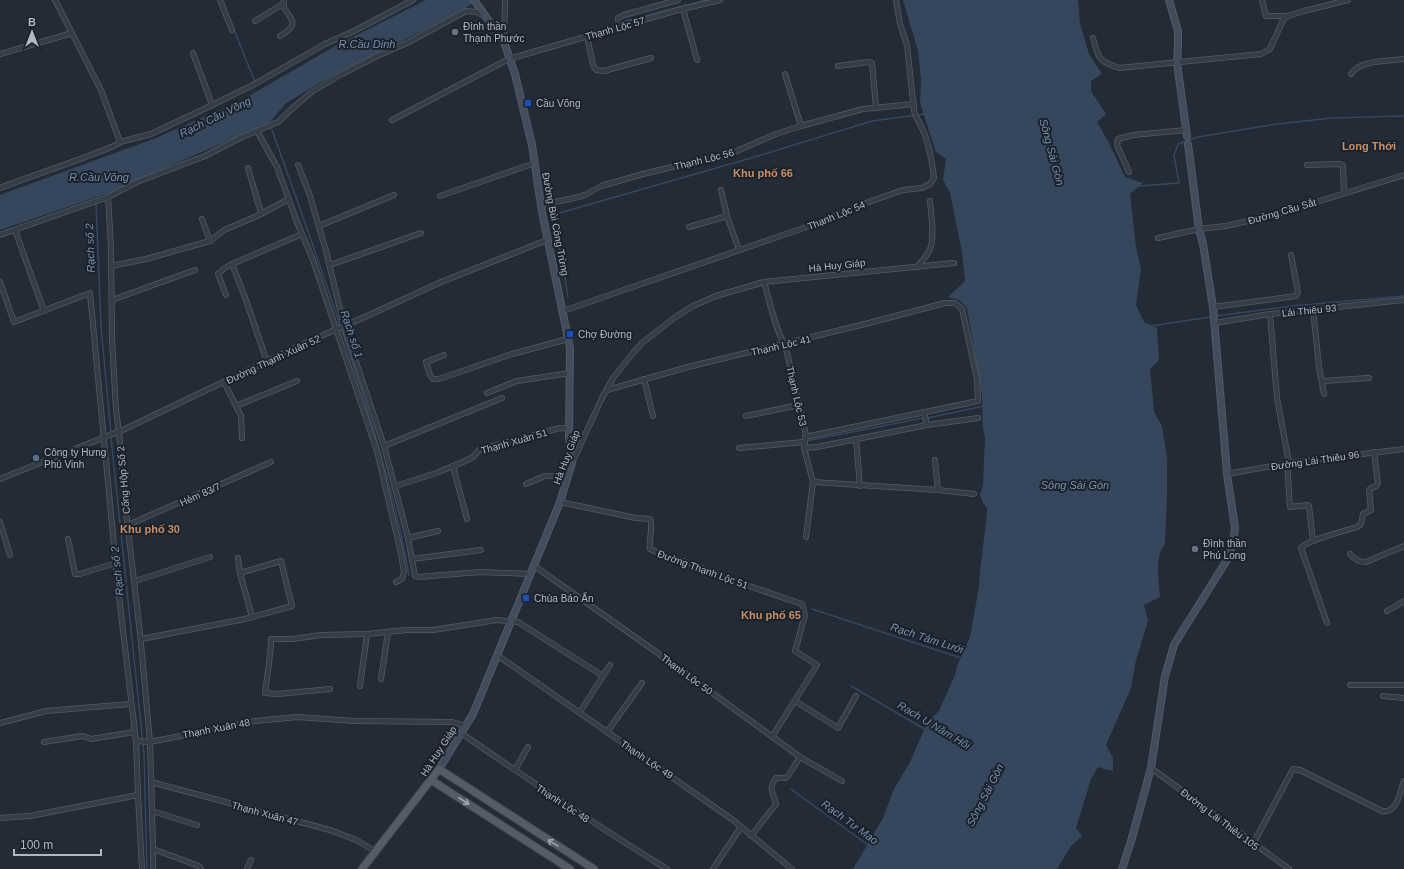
<svg xmlns="http://www.w3.org/2000/svg" width="1404" height="869" viewBox="0 0 1404 869" font-family="Helvetica,sans-serif">
<style>
.water{fill:#36475d}
.lines{fill:none;stroke-linecap:round;stroke-linejoin:round}
.stream{stroke:#36475d;stroke-width:1.5}
.street-casing{stroke:#525b65;stroke-width:6}
.secondary-casing{stroke:#525b65;stroke-width:8}
.primary-casing{stroke:#3e4651;stroke-width:9}
.street{stroke:#353d47;stroke-width:4.5}
.secondary{stroke:#434c5a;stroke-width:6}
.primary{stroke:#535c67;stroke-width:7}
.oneway{stroke:#9da6b1}
.worship-dot{fill:#6b7280;stroke:#1a222c;stroke-width:1.5}
.transit-dot{fill:#1a4fb4;stroke:#1a222c;stroke-width:1.5}
.service-dot{fill:#5c6f8a;stroke:#1a222c;stroke-width:1.5}
.labels{text-anchor:middle;stroke-width:4;stroke-linejoin:round;paint-order:stroke}
.poi-label{font-size:10px;fill:#afb8c4;stroke:#1a222c;text-anchor:start}
.street-label{font-size:10px;fill:#afb8c4;stroke:#1a222c}
.water-label{font-size:11px;font-style:italic;fill:#798faa;stroke:#1a222c}
.neighbourhood-label{font-size:11px;font-weight:bold;fill:#cc8d62;stroke:#1a222c}
</style>
<rect width="100%" height="100%" fill="#222b36"/>
<!-- water -->
<g class="water">
<polygon points="426,0 478,0 461,11 319,83 285,104 270,122 106,194 0,230 0,195 156,138 242,100 337,45"/>
<path d="M903 0H1078L1080 24 1089 54 1102 74 1091 81V91L1106 114 1097 122 1108 141 1125 177 1143 183 1130 194 1136 247 1141 269 1136 305 1144 322 1157 328 1159 360 1150 369 1154 412 1162 426 1167 458V496L1165 544C1154 559 1159 580 1160 597L1144 605 1148 621 1136 660 1131 688 1106 745 1113 758V771L1098 767 1091 779 1076 828 1082 836 1071 846 1057 869H853L883 818 893 791 910 762 928 721 939 711 955 675 957 666 970 637 979 587 980 571 987 514V508L983 503 980 495 983 485 985 438 983 428 982 397 967 308 959 300 948 297 965 281 962 252 950 193 943 180 946 159 936 152 920 103 921 79 918 51Z"/>
</g>
<g class="lines">
<!-- stream -->
<g class="stream">
<polyline points="222,0 255,82"/>
<polyline points="622,22 706,0"/>
<path d="M271 127C300 208 329 289 355 371 377 438 397 505 409 575"/>
<polyline points="1138,186 1179,183 1174,156 1178,144 1198,137 1277,124 1332,118 1404,116"/>
<polyline points="96,203 101,327 111,433"/>
<polyline points="568,297 565,278 554,220 556,214 758,156 872,121 925,114"/>
<polyline points="1215,316 1293,306 1404,296"/>
<polyline points="1150,326 1211,317"/>
<polyline points="927,418 984,406"/>
<polyline points="111,437 144,754 147,869"/>
<polyline points="806,441 923,418"/>
<polyline points="812,609 961,658"/>
<polyline points="851,686 926,730"/>
<polyline points="791,789 868,845"/>
</g>
<!-- street casing -->
<g class="street-casing">
<g id="street">
<polyline points="55,0 101,90 120,142"/>
<polyline points="220,0 232,30"/>
<polyline points="1262,0 1266,16 1288,16 1304,11 1348,0"/>
<polyline points="683,9 697,60"/>
<polyline points="255,21 283,4"/>
<polyline points="619,27 618,18 624,15 678,0"/>
<path d="M280 36C308 20 280 16 284 0"/>
<polyline points="587,36 593,65 596,70 604,71 651,58"/>
<path d="M1093 38C1099 59 1098 61 1119 68L1261 54 1270 49 1283 20 1288 16"/>
<polyline points="504,42 505,0"/>
<polyline points="193,53 212,105"/>
<polyline points="0,54 72,33"/>
<polyline points="838,66 869,62 872,63 876,108"/>
<polyline points="785,74 801,126"/>
<path d="M1351 74C1359 60 1389 61 1404 59"/>
<polyline points="392,120 509,59 678,10 720,0"/>
<polyline points="257,131 277,167 297,222 313,260 377,451 400,549 404,572 402,579 396,582"/>
<polyline points="298,165 309,193 326,251 344,326 384,446 408,538 415,576 418,577 480,572 530,574"/>
<polyline points="1307,165 1340,164 1343,166 1344,193"/>
<polyline points="248,168 261,213"/>
<polyline points="1129,172 1117,145 1118,139 1133,135 1186,130"/>
<path d="M0 188C39 173 78 161 116 145L120 142 151 134 202 110 255 84 325 44 354 31 413 0"/>
<polyline points="721,190 727,216 739,250"/>
<polyline points="440,196 535,163"/>
<polyline points="108,197 111,247 112,339 116,410 119,432 125,503 140,633 150,742 153,849 199,866 201,869"/>
<polyline points="541,205 574,198 585,195 601,186 643,174 701,160 725,156 776,134 801,126 863,109 914,104"/>
<polyline points="202,219 210,241"/>
<polyline points="319,226 394,195"/>
<polyline points="689,227 727,216"/>
<polyline points="15,230 44,311"/>
<polyline points="0,235 108,197 137,182 205,156 240,138 278,122 295,106 313,91 342,74 377,56 407,43 466,11 477,12 484,16"/>
<polyline points="1158,238 1199,229 1226,226 1274,215 1404,175"/>
<polyline points="232,264 302,234"/>
<polyline points="330,265 421,233"/>
<polyline points="111,266 146,259 210,241 224,230 257,216 289,199"/>
<path d="M917 267C922 261 927 256 930 249 935 237 931 214 930 201"/>
<polyline points="0,282 14,322 90,293 118,588 136,741 138,795 30,816 0,818"/>
<path d="M764 282C768 295 777 336 785 344L806 435 804 448 813 482 806 537"/>
<polyline points="226,295 218,274 225,268 232,264 246,300 267,362"/>
<polyline points="112,300 195,270"/>
<polyline points="1213,307 1296,296 1298,292 1291,255"/>
<polyline points="1313,309 1319,367 1324,394"/>
<path d="M563 311 818 223 863 204 903 190 922 188 930 184 934 178C932 161 929 143 922 128 919 121 915 117 914 110L907 45 900 24 896 0"/>
<polyline points="1270,314 1277,398 1289,463"/>
<polyline points="1215,323 1270,314 1404,300"/>
<polyline points="444,355 426,362 430,375 433,379 439,379 512,354 568,339"/>
<polyline points="644,379 653,416"/>
<polyline points="1322,381 1369,378"/>
<polyline points="224,382 241,416 242,438"/>
<polyline points="607,390 688,367 865,324 945,303 955,303 962,309 977,379 978,401 805,437"/>
<polyline points="487,393 517,381 570,373"/>
<polyline points="236,406 297,381"/>
<polyline points="924,412 927,425"/>
<polyline points="746,416 799,405"/>
<polyline points="856,439 860,486"/>
<polyline points="384,446 502,398"/>
<polyline points="739,448 804,442"/>
<polyline points="804,448 817,447 927,425 978,418"/>
<polyline points="935,460 938,490 974,494"/>
<polyline points="572,463 601,400 613,378 633,353 642,343 674,318 693,306 716,296 764,282 954,263"/>
<polyline points="1287,463 1290,507 1308,505 1309,506 1313,541"/>
<polyline points="453,466 467,519"/>
<polyline points="1227,474 1289,463 1404,449"/>
<polyline points="0,479 125,429 305,343 367,316 441,282 547,240"/>
<polyline points="813,482 938,490"/>
<polyline points="526,484 545,476 568,476"/>
<polyline points="396,486 436,473 463,462 473,457 479,450 548,431 560,428 569,429"/>
<path d="M560 502 636 518 650 519C654 528 648 539 650 549L666 556 689 563 734 581 802 604 805 615 795 651 817 665 772 737"/>
<polyline points="0,522 10,555"/>
<polyline points="128,525 271,462"/>
<polyline points="408,538 438,531"/>
<polyline points="68,539 75,574 80,574 116,563"/>
<path d="M1350 554C1354 559 1359 562 1366 562L1404 546"/>
<polyline points="238,558 240,573 252,617"/>
<polyline points="412,559 481,550"/>
<polyline points="533,565 652,649 800,757 842,781"/>
<polyline points="135,581 210,557"/>
<polyline points="1387,611 1404,601"/>
<path d="M1327 623 1301 548C1306 540 1346 531 1357 527L1361 524 1363 514 1371 510 1369 490 1370 489 1376 486 1378 484 1374 452"/>
<polyline points="141,639 245,619 292,606 281,561 240,573"/>
<polyline points="497,655 733,820 792,869"/>
<polyline points="381,679 388,632"/>
<polyline points="1350,685 1404,685"/>
<polyline points="360,686 367,634"/>
<path d="M330 689 278 694 265 693C267 675 271 657 271 639H293L321 635 367 634 406 630H433L497 620 518 622 603 676"/>
<polyline points="1383,696 1404,698"/>
<polyline points="795,701 838,728 856,696"/>
<polyline points="580,712 610,665"/>
<polyline points="0,723 46,711 130,704"/>
<polyline points="607,732 642,683"/>
<path d="M461 733C529 780 597 826 667 869"/>
<polyline points="136,741 150,742 255,721 297,717 356,721 451,722 466,726"/>
<polyline points="44,742 83,736 91,739 134,732"/>
<polyline points="1151,768 1289,869"/>
<polyline points="515,770 528,747"/>
<polyline points="151,782 330,830 356,840 375,851"/>
<polyline points="138,795 142,869"/>
<polyline points="152,811 197,825"/>
<path d="M751 836 776 804C774 793 767 790 776 778H786L788 776 800 757"/>
<path d="M1253 844 1293 769 1300 770 1382 811C1397 814 1400 792 1404 781"/>
<polyline points="153,869 153,849"/>
<polyline points="247,869 251,860"/>
<polyline points="713,869 741,827"/>
</g>
</g>
<!-- secondary casing -->
<g class="secondary-casing">
<g id="secondary">
<polyline points="1169,0 1178,31 1178,45 1177,63 1187,136"/>
<polyline points="439,769 473,714 560,502 572,463 569,437 570,348 542,212 532,145 515,74 504,42 474,0"/>
<polyline points="1122,869 1132,838 1151,768 1165,676 1174,645 1185,627 1227,560 1233,543 1235,528 1227,474 1213,307 1203,244 1199,229 1188,144"/>
</g>
</g>
<!-- primary casing -->
<g class="primary-casing">
<g id="primary">
<polyline points="431,780 570,869"/>
<polyline points="362,869 439,769 594,869"/>
</g>
</g>
<!-- street -->
<use href="#street" class="street"/>
<!-- secondary -->
<use href="#secondary" class="secondary"/>
<!-- primary -->
<use href="#primary" class="primary"/>
</g>
<!-- one-way arrows -->
<defs><path id="oneway-shaft" d="M-6 0H5M1.5-3L5.5 0L1.5 3" fill="none" stroke-width="1.6" stroke-linecap="round" stroke-linejoin="round"/></defs>
<g class="oneway">
<use href="#oneway-shaft" transform="translate(464 801) rotate(33)"/>
<use href="#oneway-shaft" transform="translate(553 843) rotate(-148)"/>
</g>
<!-- markers -->
<g class="worship-dot">
<circle cx="455" cy="32" r="4"/>
<circle cx="1195" cy="549" r="4"/>
</g>
<g class="transit-dot">
<rect x="524" y="99" width="8" height="8" rx="2"/>
<rect x="566" y="330" width="8" height="8" rx="2"/>
<rect x="522" y="594" width="8" height="8" rx="2"/>
</g>
<circle class="service-dot" cx="36" cy="458" r="4"/>
<g class="labels">
<!-- poi labels -->
<g class="poi-label">
<text x="463" y="30">Đình thần<tspan x="463" dy="12">Thạnh Phước</tspan></text>
<text x="536" y="107">Cầu Võng</text>
<text x="578" y="338">Chợ Đường</text>
<text x="44" y="456">Công ty Hưng<tspan x="44" dy="12">Phú Vinh</tspan></text>
<text x="1203" y="547">Đình thần<tspan x="1203" dy="12">Phú Long</tspan></text>
<text x="534" y="602">Chùa Báo Ấn</text>
</g>
<!-- street labels -->
<g class="street-label">
<text transform="translate(615 28) rotate(-16)" y="4">Thạnh Lộc 57</text>
<text transform="translate(704 159) rotate(-14)" y="4">Thạnh Lộc 56</text>
<text transform="translate(1282 211) rotate(-16)" y="4">Đường Cầu Sắt</text>
<text transform="translate(836 215) rotate(-22)" y="4">Thạnh Lộc 54</text>
<text transform="translate(556 224) rotate(79)" y="4">Đường Bùi Công Trừng</text>
<text transform="translate(837 265) rotate(-6)" y="4">Hà Huy Giáp</text>
<text transform="translate(1309 310) rotate(-6)" y="4">Lái Thiêu 93</text>
<text transform="translate(781 345) rotate(-13)" y="4">Thạnh Lộc 41</text>
<text transform="translate(273 359) rotate(-25)" y="4">Đường Thạnh Xuân 52</text>
<text transform="translate(797 396) rotate(77)" y="4">Thạnh Lộc 53</text>
<text transform="translate(514 441) rotate(-16)" y="4">Thạnh Xuân 51</text>
<text transform="translate(566 457) rotate(-69)" y="4">Hà Huy Giáp</text>
<text transform="translate(1315 460) rotate(-8)" y="4">Đường Lái Thiêu 96</text>
<text transform="translate(123 480) rotate(-95)" y="4">Cống Hộp Số 2</text>
<text transform="translate(200 494) rotate(-24)" y="4">Hẻm 83/7</text>
<text transform="translate(703 569) rotate(20)" y="4">Đường Thạnh Lộc 51</text>
<text transform="translate(687 674) rotate(36)" y="4">Thạnh Lộc 50</text>
<text transform="translate(216 728) rotate(-11)" y="4">Thạnh Xuân 48</text>
<text transform="translate(438 751) rotate(-57)" y="4">Hà Huy Giáp</text>
<text transform="translate(647 759) rotate(34)" y="4">Thạnh Lộc 49</text>
<text transform="translate(563 803) rotate(33)" y="4">Thạnh Lộc 48</text>
<text transform="translate(265 813) rotate(15)" y="4">Thạnh Xuân 47</text>
<text transform="translate(1220 819) rotate(37)" y="4">Đường Lái Thiêu 105</text>
</g>
<!-- water labels -->
<g class="water-label">
<text x="367" y="48">R.Cầu Dinh</text>
<text transform="translate(215 117) rotate(-26)" y="4">Rạch Cầu Võng</text>
<text transform="translate(1052 152) rotate(75)" y="4">Sông Sài Gòn</text>
<text x="99" y="181">R.Cầu Võng</text>
<text transform="translate(90 248) rotate(-92)" y="4">Rạch số 2</text>
<text transform="translate(352 334) rotate(72)" y="4">Rạch số 1</text>
<text x="1075" y="489">Sông Sài Gòn</text>
<text transform="translate(117 571) rotate(-96)" y="4">Rạch số 2</text>
<text transform="translate(927 638) rotate(18)" y="4">Rạch Tám Lưới</text>
<text transform="translate(934 725) rotate(31)" y="4">Rạch U Năm Hối</text>
<text transform="translate(985 795) rotate(-63)" y="4">Sông Sài Gòn</text>
<text transform="translate(850 822) rotate(36)" y="4">Rạch Tư Mao</text>
</g>
<!-- neighbourhood labels -->
<g class="neighbourhood-label">
<text x="1369" y="150">Long Thới</text>
<text x="763" y="177">Khu phố 66</text>
<text x="150" y="533">Khu phố 30</text>
<text x="771" y="619">Khu phố 65</text>
</g>
</g>
<!-- north arrow -->
<g transform="translate(32 32)" stroke="#1a222c" stroke-width="3" paint-order="stroke">
<path d="M0-3L7 15L0 10L-7 15Z" fill="#afb8c4"/>
<text y="-6" font-size="11" font-weight="bold" text-anchor="middle" fill="#afb8c4">B</text>
</g>
<!-- scale -->
<path d="M14 849v6h87v-6" fill="none" stroke="#afb8c4" stroke-width="2"/>
<text x="20" y="849" font-size="12" fill="#afb8c4" stroke="#1a222c" stroke-width="3" paint-order="stroke">100 m</text>
</svg>
